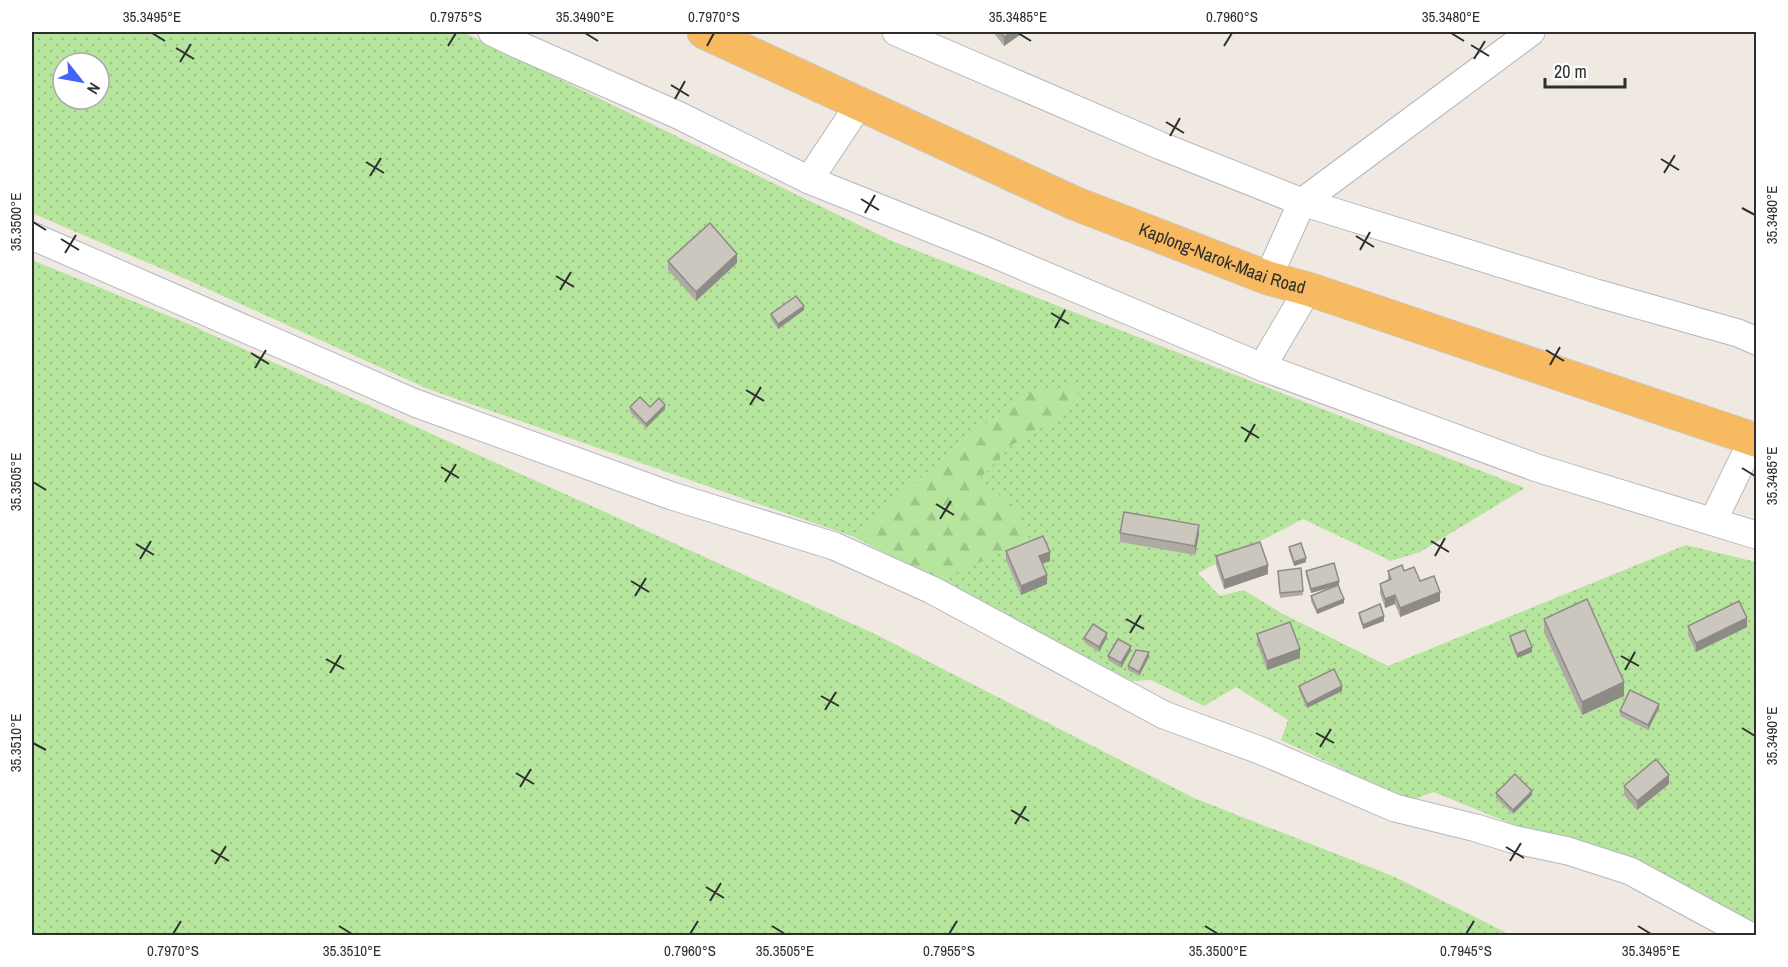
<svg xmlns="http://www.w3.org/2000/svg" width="1788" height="967" viewBox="0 0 1788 967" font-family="'Archivo Narrow',sans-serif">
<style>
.grass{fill:url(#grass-dots);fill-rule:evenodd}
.forest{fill:url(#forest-firs)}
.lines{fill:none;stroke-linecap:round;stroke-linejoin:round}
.minor-casing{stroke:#b4b7c1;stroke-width:29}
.trunk-casing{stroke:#c9c9c9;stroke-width:35}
.minor{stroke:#fff;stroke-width:27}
.trunk{stroke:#f8ba60;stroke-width:33}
.wall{fill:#afaba4}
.shaded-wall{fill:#8e8b86}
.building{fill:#cbc7bf;stroke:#8e8b86;stroke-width:1.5}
.ticks{fill:none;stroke:#2e2e2e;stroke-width:2}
.labels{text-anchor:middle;stroke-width:4.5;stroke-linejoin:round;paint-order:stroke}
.street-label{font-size:18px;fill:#2e2e2e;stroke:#fff}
.neatline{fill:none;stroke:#2e2e2e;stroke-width:2}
.ticks-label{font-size:15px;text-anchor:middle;fill:#2e2e2e}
</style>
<defs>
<pattern id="grass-dots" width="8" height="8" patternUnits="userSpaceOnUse" patternTransform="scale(1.5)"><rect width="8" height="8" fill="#b6e59e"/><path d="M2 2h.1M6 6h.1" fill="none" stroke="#9dc588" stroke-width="1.8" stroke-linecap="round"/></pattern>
<pattern id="forest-firs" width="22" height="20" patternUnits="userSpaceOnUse" patternTransform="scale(1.5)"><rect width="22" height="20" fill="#b6e59e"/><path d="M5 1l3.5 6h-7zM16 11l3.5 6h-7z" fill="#9dc588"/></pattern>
</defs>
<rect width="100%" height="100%" fill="#efe9e1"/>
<!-- grass -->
<g class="grass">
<path d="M32 32H463L892 241 1525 488 1420 552 1391 561 1303 519 1198 573 1220 596 1244 590 1281 613 1388 666 1686 545 1756 562V924L1638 861 1514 825 1434 792 1409 801 1281 740 1288 720 1236 687 1204 706 1151 680 1132 681 938 581 1017 508 977 480 1012 445 1075 407 1030 392 961 442 854 537 428 389 188 280 32 213ZM63 63H99V99H63Z"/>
<polygon points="32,260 184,322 873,633 1194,798 1395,877 1511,935 32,935"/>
</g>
<!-- forest -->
<polygon class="forest" points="1079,385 1075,407 1012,445 978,480 1017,508 1030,540 938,581 854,537 961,442 1030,392"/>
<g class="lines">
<!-- minor casing -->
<g class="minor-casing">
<g id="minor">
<polyline points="492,32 519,45 680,116 809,180 987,251 1262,367 1537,468 1756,535"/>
<polyline points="896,32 1161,146 1302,202 1596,293 1738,333 1756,341"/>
<polyline points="809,180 860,103"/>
<polyline points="32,236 415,403 672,496 834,546 932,590 1164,715 1262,751 1395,808 1476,828 1512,839 1568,851 1630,871 1750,936"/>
<polyline points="1268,278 1302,202 1531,32"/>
<polyline points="1262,367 1308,289"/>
<polyline points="1713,521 1753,439"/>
</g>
</g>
<!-- trunk casing -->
<g class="trunk-casing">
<g id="trunk">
<path id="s1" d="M704 32 1074 203 1268 278 1308 289 1756 440"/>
</g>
</g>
<!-- minor -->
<use href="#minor" class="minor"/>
<!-- trunk -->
<use href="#trunk" class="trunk"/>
</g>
<!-- wall -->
<g class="wall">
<polygon points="993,32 1024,32 1004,46"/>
<polygon points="668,261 737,263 696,301 668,270"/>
<polygon points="804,310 778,329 771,319 771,314"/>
<polygon points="630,407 650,407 665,409 646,428 630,412"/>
<polygon points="1120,533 1199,534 1195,555 1120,542"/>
<polygon points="1289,547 1306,562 1294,566 1289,551"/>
<polygon points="1006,551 1050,561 1042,564 1047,584 1021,595 1006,560"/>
<polygon points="1216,556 1268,574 1224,589 1216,565"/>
<polygon points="1306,571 1339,585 1344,603 1317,614 1311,601 1311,596 1332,587 1311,593 1306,575"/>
<polygon points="1388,571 1404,571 1420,581 1440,601 1400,617 1395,604 1385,608 1380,593 1380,584 1388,581"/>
<polygon points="1278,575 1303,591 1303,595 1280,598"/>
<polygon points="1359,613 1384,621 1363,629 1359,617"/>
<polygon points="1544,619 1624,696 1582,715 1544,632"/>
<polygon points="1688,626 1747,627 1696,652 1688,635"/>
<polygon points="1257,634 1300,658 1267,670 1257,643"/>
<polygon points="1510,636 1532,652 1517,658 1510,640"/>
<polygon points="1107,637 1099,652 1084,642 1084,638"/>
<polygon points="1131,650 1121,668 1108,660 1108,656"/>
<polygon points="1149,657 1139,676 1128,670 1128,666"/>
<polygon points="1299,686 1342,691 1307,708 1299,691"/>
<polygon points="1659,708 1648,730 1620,716 1620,711"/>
<polygon points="1669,784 1637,810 1624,795 1624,786"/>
<polygon points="1496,793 1532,795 1513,814 1496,798"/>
</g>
<!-- shaded-wall -->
<g class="shaded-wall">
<polygon points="1012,32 1024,32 1004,46 1004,37"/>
<polygon points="737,254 737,263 696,301 696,292"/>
<polygon points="804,306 804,310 778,329 778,324"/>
<polygon points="665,405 665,409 646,428 646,424"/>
<polygon points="1199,525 1199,534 1195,555 1195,546"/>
<polygon points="1050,552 1050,561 1039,565 1039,556"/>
<polygon points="1306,558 1306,562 1294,566 1294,562"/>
<polygon points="1268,565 1268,574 1224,589 1224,580"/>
<polygon points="1047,575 1047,584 1021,595 1021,586"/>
<polygon points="1339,581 1339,585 1311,593 1311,589"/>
<polygon points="1440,592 1440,601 1400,617 1400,608"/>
<polygon points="1395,595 1395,604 1385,608 1385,599"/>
<polygon points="1344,599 1344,603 1317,614 1317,610"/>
<polygon points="1384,616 1384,621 1363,629 1363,625"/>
<polygon points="1747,618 1747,627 1696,652 1696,643"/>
<polygon points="1107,633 1107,637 1099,652 1099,647"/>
<polygon points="1131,646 1131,650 1121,668 1121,663"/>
<polygon points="1532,647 1532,652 1517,658 1517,654"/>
<polygon points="1300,649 1300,658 1267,670 1267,661"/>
<polygon points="1149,652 1149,657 1139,676 1139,672"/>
<polygon points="1624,682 1624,696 1582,715 1582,702"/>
<polygon points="1342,686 1342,691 1307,708 1307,704"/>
<polygon points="1659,704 1659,708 1648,730 1648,725"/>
<polygon points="1669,775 1669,784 1637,810 1637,801"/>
<polygon points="1532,791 1532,795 1513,814 1513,810"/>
</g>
<!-- building -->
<g class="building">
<polygon points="1000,32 1012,32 1004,37"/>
<polygon points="710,223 737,254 696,292 668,261"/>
<polygon points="796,296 804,306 778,324 771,314"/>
<polygon points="640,397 650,407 659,398 665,405 646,424 630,407"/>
<polygon points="1124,512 1199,525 1195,546 1120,533"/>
<polygon points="1043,536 1050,552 1039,556 1047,575 1021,586 1006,551"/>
<polygon points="1260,542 1268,565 1224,580 1216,556"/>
<polygon points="1301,543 1306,558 1294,562 1289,547"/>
<polygon points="1334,563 1339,581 1311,589 1306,571"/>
<polygon points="1402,565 1404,571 1414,567 1420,581 1434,576 1440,592 1400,608 1395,595 1385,599 1380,584 1391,579 1388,571"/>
<polygon points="1301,568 1303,591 1280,593 1278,571"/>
<polygon points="1338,585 1344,599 1317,610 1311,596"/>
<polygon points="1587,599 1624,682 1582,702 1544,619"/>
<polygon points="1739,601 1747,618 1696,643 1688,626"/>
<polygon points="1380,604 1384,616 1363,625 1359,613"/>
<polygon points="1290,622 1300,649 1267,661 1257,634"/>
<polygon points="1093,624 1107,633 1099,647 1084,638"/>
<polygon points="1525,630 1532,647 1517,654 1510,636"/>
<polygon points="1118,639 1131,646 1121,663 1108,656"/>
<polygon points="1136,650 1149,652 1139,672 1128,666"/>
<polygon points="1334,669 1342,686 1307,704 1299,686"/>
<polygon points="1630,690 1659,704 1648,725 1620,711"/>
<polygon points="1656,759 1669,775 1637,801 1624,786"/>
<polygon points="1515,774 1532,791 1513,810 1496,793"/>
</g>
<!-- ticks -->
<path class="ticks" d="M152 33 165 41M585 33 598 41M1018 33 1031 41M1451 33 1464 41M1471 45 1489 56M448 46 456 33M707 46 714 33M1224 46 1232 33M176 48 194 59M1474 59 1485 41M180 62 191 44M671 85 689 96M675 99 685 81M1166 122 1184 133M1170 136 1180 118M1661 159 1679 170M366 162 384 173M1664 173 1675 155M370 176 381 158M861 199 879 210M1742 208 1755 215M865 213 875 195M33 222 46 230M1356 236 1374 247M61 239 79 250M1360 250 1370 232M65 253 76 235M556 276 574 287M560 290 571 272M1051 313 1069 324M1055 328 1065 310M1546 350 1564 361M251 353 269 364M1550 365 1560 347M255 368 266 350M746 390 764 401M750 405 761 387M1241 427 1259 438M1245 442 1255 424M441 467 459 478M1742 468 1755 476M33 482 46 490M445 482 456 464M936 504 954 515M940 519 951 501M1431 541 1449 552M136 544 154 555M1435 556 1445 538M140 559 151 541M631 581 649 592M635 596 646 578M1126 619 1144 629M1130 633 1141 615M1621 656 1639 666M326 659 344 669M1625 670 1635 652M330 673 341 655M821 696 839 706M825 710 836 692M1742 728 1755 736M1316 733 1334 743M33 743 46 750M1320 747 1331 729M516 773 534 784M520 787 531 769M1011 810 1029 821M1015 824 1026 806M1506 847 1524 858M211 850 229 861M1510 861 1521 843M215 864 226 846M706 887 724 898M710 901 721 883M339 926 352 934M772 926 785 934M1205 926 1218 934M1638 926 1651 934M173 934 181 921M690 934 698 921M949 934 957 921M1466 934 1474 921"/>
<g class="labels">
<!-- street labels -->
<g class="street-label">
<text dy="6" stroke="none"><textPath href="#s1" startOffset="566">Kaplong-Narok-Maai Road</textPath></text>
</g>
</g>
<!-- border -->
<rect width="1788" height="967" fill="none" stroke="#ffffff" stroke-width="66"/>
<!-- north arrow -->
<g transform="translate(81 81) rotate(121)"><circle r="28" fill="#ffffff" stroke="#ababab" stroke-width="1.5"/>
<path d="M0-4.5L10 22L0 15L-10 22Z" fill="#4264fb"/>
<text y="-9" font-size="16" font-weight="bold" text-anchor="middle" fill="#2e2e2e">N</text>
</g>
<!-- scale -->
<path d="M1545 78v9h80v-9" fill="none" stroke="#2e2e2e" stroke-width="3"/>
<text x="1554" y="78" font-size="18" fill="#2e2e2e" stroke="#ffffff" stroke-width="4.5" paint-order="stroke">20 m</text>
<rect x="33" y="33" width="1722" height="901" class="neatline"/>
<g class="ticks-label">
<text x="152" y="22">35.3495°E</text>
<text x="456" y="22">0.7975°S</text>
<text x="585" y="22">35.3490°E</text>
<text x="714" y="22">0.7970°S</text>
<text x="1018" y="22">35.3485°E</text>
<text x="1232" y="22">0.7960°S</text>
<text x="1451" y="22">35.3480°E</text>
<text transform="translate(1772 215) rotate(-90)" y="5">35.3480°E</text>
<text transform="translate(16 222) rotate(-90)" y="5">35.3500°E</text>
<text transform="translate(1772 476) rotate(-90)" y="5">35.3485°E</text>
<text transform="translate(16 482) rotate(-90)" y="5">35.3505°E</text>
<text transform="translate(1772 736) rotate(-90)" y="5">35.3490°E</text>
<text transform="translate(16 743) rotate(-90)" y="5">35.3510°E</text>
<text x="173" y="956">0.7970°S</text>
<text x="352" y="956">35.3510°E</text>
<text x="690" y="956">0.7960°S</text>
<text x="785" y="956">35.3505°E</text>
<text x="949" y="956">0.7955°S</text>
<text x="1218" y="956">35.3500°E</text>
<text x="1466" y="956">0.7945°S</text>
<text x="1651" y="956">35.3495°E</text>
</g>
</svg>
